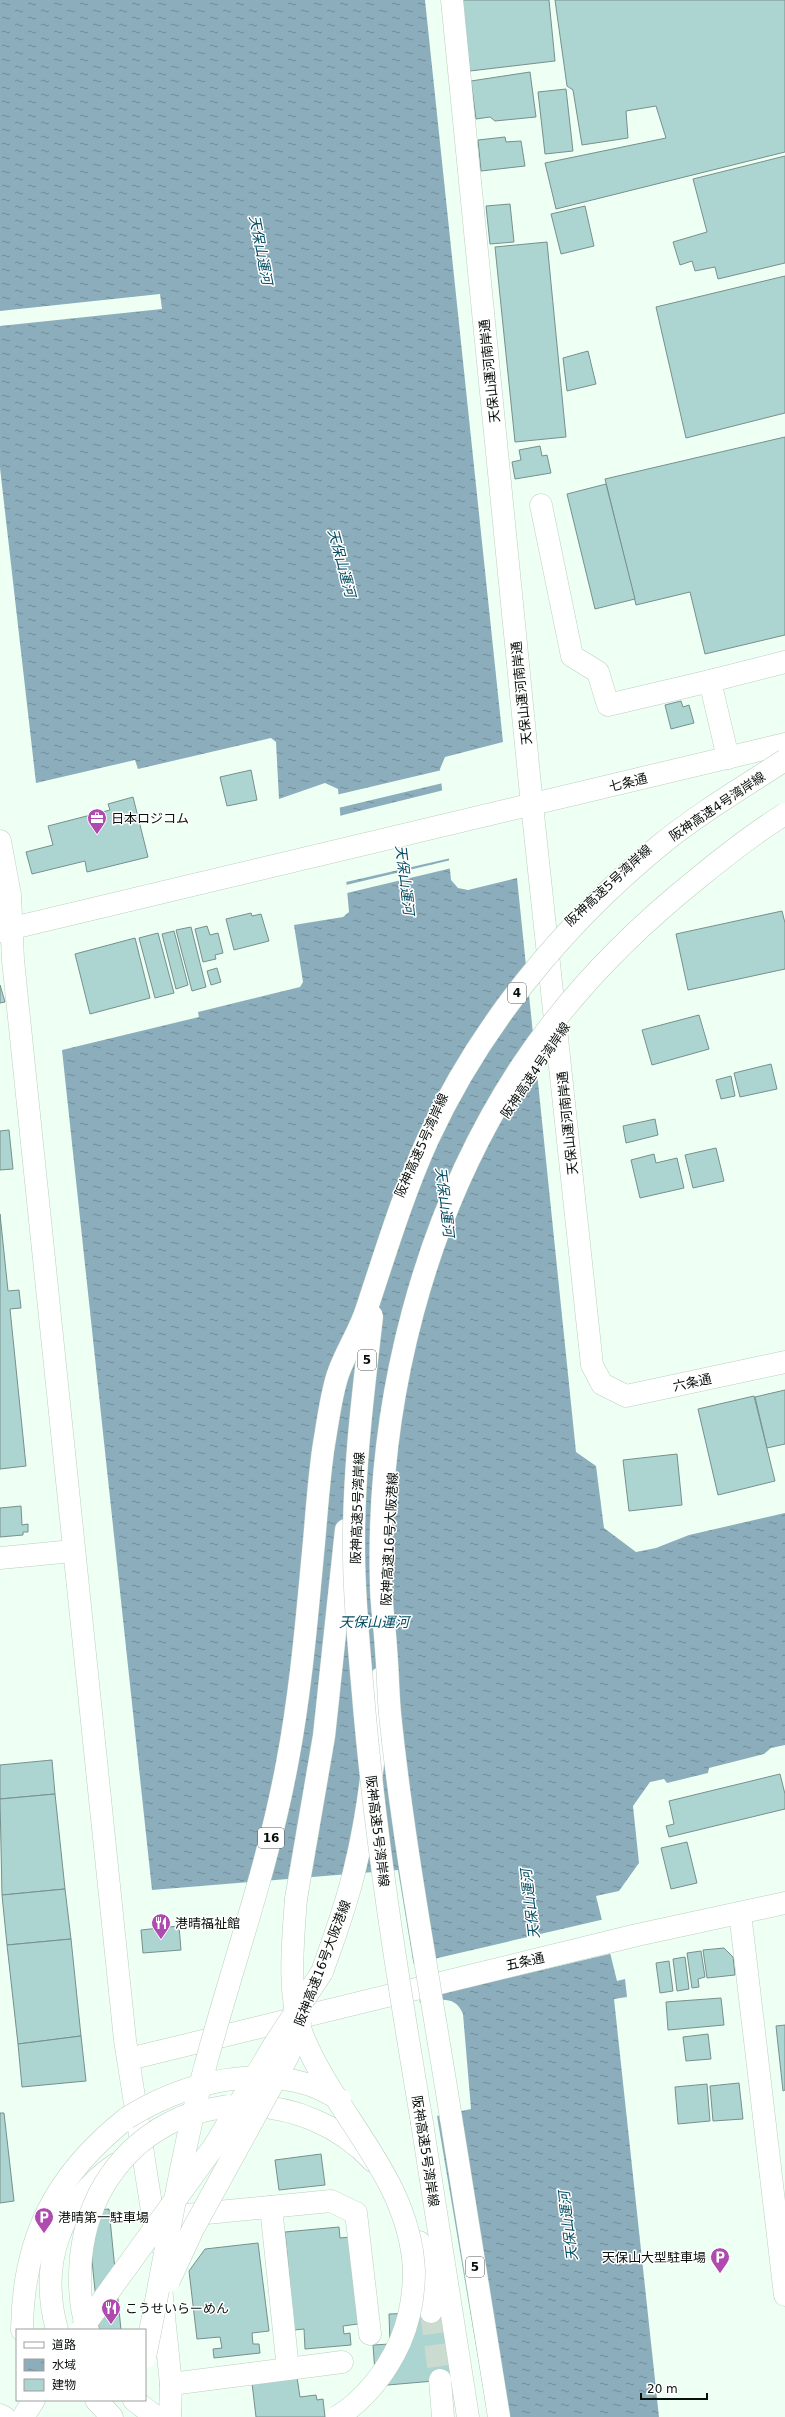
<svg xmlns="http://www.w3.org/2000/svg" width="785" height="2417" viewBox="0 0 785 2417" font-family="'DejaVu Sans','Noto Sans JP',sans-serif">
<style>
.water{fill:url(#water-ripples)}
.pier{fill:#eefff3}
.building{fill:#acd4d0;stroke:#77908e}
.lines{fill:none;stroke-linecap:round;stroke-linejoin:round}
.highway-tunnel{stroke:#ccdbd0;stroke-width:22;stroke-dasharray:22 11;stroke-linecap:butt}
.minor-casing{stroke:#bccfc1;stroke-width:23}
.highway-casing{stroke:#bccfc1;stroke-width:23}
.minor{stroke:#fff;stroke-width:22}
.highway{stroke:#fff;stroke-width:22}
.highway-bridge-casing{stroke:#bccfc1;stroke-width:23;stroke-linecap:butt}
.highway-bridge{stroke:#fff;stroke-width:22}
.labels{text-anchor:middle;stroke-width:3;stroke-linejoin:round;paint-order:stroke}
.shield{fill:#fff;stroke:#535854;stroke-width:1}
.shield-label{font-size:12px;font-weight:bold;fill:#09100b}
.street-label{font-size:13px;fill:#09100b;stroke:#fff}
.poi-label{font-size:13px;fill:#09100b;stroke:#fff;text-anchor:start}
.water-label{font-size:14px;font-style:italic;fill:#034c61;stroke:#fff}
</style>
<defs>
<pattern id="water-ripples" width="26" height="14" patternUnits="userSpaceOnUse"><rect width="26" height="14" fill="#8caebc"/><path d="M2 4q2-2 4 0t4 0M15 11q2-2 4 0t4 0" fill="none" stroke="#718c97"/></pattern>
</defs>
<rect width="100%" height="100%" fill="#eefff3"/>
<!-- water -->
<path class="water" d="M0 0H425L503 742 445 757 440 769 451 880 458 888 468 890 517 878 576 1452 596 1466 604 1528 636 1552 656 1548 689 1535 785 1513V1745L771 1748 764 1754 709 1768 708 1773 667 1783 664 1779 650 1782 633 1806 639 1863 619 1891 596 1896 617 1981 625 1979 627 1997 614 1999 659 2417H488L437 2116 471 2109 463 2014C455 1994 438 2000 420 2003L398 1870 152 1890 62 1050 199 1017 198 1012 300 987 303 982 294 925 343 917 349 912 338 789 325 783 279 799 276 742 271 738 138 769 135 760 36 783 0 468Z"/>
<!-- pier -->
<g class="pier">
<polygon points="160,294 162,309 0,326 0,311"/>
<polygon points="442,770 443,783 338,808 336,795"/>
<polygon points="444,790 451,858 346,882 339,816"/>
<polygon points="451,860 452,868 347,893 346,885"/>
<polygon points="605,1919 614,1953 418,1999 412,1964"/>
</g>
<!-- building -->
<g class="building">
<polygon points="462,0 549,0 555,61 470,71"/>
<polygon points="555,0 785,0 785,152 556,209 545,163 666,138 656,106 626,111 628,138 582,145 573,90 567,86"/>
<polygon points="530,72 536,117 495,121 490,117 476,119 471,81"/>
<polygon points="566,89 573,151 545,154 538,92"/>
<polygon points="505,137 506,142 521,141 525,166 481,171 478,140"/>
<polygon points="785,156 785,263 718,279 715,267 695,271 692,261 680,265 673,242 707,232 693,179"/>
<polygon points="510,204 514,242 490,244 486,206"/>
<polygon points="585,206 594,246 561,254 551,214"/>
<polygon points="547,242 566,437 515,442 495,247"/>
<polygon points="785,276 785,413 686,438 656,307"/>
<polygon points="588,351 596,384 567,391 563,358"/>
<polygon points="785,437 785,635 705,654 690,592 636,605 605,479"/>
<polygon points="540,446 542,456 547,455 551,473 515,479 512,462 521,460 519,450"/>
<polygon points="606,484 635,599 595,609 567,494"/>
<polygon points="681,701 683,707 689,705 694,723 671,729 665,705"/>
<polygon points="251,770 257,800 227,806 220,777"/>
<polygon points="133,797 148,857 87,872 85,861 32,874 26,852 53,845 48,826 110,810 108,804"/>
<polygon points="782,911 785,923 785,969 688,990 676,934"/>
<polygon points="251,913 252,916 261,914 269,941 234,950 226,919"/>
<polygon points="207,926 210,935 218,933 223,953 215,955 216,959 203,962 195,929"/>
<polygon points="191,927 206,987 192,991 176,930"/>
<polygon points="174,931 188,985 176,989 162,934"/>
<polygon points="158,933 174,993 155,998 139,938"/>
<polygon points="135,938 150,998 90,1014 75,954"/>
<polygon points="217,968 221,982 211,985 207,971"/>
<polygon points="0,985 5,1002 0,1003"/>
<polygon points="699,1015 709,1049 652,1065 642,1030"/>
<polygon points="771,1064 777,1089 740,1097 734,1073"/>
<polygon points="731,1076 735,1096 721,1099 716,1080"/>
<polygon points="655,1119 658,1135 626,1143 623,1126"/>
<polygon points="9,1130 13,1169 0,1170 0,1131"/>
<polygon points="716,1148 724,1181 693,1188 685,1155"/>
<polygon points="654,1154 656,1163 677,1158 684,1188 640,1198 631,1160"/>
<polygon points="0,1214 8,1291 19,1290 21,1308 10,1309 26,1466 0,1469"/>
<polygon points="785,1390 785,1444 767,1448 755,1397"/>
<polygon points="754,1396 775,1481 718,1495 698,1409"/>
<polygon points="677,1454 682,1505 629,1511 623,1460"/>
<polygon points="21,1506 22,1525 28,1524 28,1532 23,1532 23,1535 0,1537 0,1508"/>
<polygon points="52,1760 55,1794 0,1799 0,1765"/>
<polygon points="780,1774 785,1794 785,1809 669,1837 666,1826 674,1824 669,1801"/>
<polygon points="55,1794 65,1889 2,1895 0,1799"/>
<polygon points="687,1842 697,1883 671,1889 661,1848"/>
<polygon points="65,1889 71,1939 7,1945 2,1895"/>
<polygon points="179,1926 181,1950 143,1953 141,1930"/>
<polygon points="71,1939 81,2036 18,2044 7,1945"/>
<polygon points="724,1948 733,1957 735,1975 707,1978 703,1950"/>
<polygon points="701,1951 705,1977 698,1979 699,1987 692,1988 687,1953"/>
<polygon points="685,1957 689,1989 677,1991 673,1959"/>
<polygon points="669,1961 673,1991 660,1993 656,1963"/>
<polygon points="721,1998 724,2025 668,2030 666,2002"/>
<polygon points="785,2025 785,2090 783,2091 776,2026"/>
<polygon points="708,2034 711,2059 686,2061 683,2037"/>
<polygon points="81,2036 86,2081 22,2087 18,2044"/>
<polygon points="739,2083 743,2119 713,2121 710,2086"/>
<polygon points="707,2084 710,2121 678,2124 675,2087"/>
<polygon points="0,2113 4,2113 14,2201 0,2203"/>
<polygon points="321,2154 325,2185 279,2190 275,2160"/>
<polygon points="109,2209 121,2330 99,2330 87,2211"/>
<polygon points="339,2227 340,2238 351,2237 358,2324 343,2326 344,2334 350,2333 351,2345 305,2349 304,2329 294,2330 285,2232"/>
<polygon points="258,2243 269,2331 252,2333 253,2344 259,2344 260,2353 214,2358 213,2349 222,2348 220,2337 197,2339 189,2271 205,2249"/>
<polygon points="450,2312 457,2379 376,2386 373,2345 390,2344 389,2314"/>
<polygon points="297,2377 300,2397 316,2395 317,2400 323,2399 325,2417 256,2417 252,2383"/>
</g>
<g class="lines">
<!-- highway-tunnel -->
<polyline class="highway-tunnel" points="431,2312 440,2380"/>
<!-- minor casing -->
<g class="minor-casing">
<g id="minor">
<polyline points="452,0 532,805 592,1365 602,1384 626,1396 785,1362"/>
<polyline points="541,505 572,656 598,672 608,705 710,681"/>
<polyline points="728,758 710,681 785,662"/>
<polyline points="0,841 10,895 13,960 125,2040 157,2242"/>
<polyline points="0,931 785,744"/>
<polyline points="0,1558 73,1551"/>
<polyline points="740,1913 785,2295"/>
<polyline points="129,2059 637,1935 785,1903"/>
<polyline points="271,2207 288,2369"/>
<polyline points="155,2218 331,2201 356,2213 370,2334"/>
<polyline points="161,2288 171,2384 170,2417"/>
<polyline points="171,2384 342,2362"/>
</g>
</g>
<!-- highway casing -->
<g class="highway-casing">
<g id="highway">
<polyline points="296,1899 324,1736 346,1530"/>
<path d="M322 1972C334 1938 347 1904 355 1868 370 1807 376 1741 381 1678"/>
<path d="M243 2106C292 2105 340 2126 373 2161"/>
<polyline points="451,2118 499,2417"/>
<polyline points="422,2123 468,2417"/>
<polyline points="419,2242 431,2312"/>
<path d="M22 2330C23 2238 55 2175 127 2118"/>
<path d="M57 2330C39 2264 59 2204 116 2164"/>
<polyline points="440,2380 443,2417"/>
<polyline points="96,2400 112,2417"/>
<polyline points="134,2400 156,2417"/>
<polyline points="0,2415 4,2417"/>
<polyline points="23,2417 34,2400"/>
</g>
</g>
<!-- minor -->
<use href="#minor" class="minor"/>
<!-- highway -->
<use href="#highway" class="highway"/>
<!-- highway-bridge casing -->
<g class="highway-bridge-casing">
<g id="highway-bridge">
<path d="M372 1316C363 1394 353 1473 354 1552 354 1599 359 1647 363 1694 375 1838 398 1981 422 2123"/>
<path d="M296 1899C293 1940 287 1995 302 2034 335 2117 410 2177 414 2271 414 2295 410 2319 400 2342 387 2371 365 2400 337 2417"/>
<path d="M127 2118C178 2086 247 2066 307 2084 318 2087 330 2094 340 2100"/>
<path d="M451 2118C430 1984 404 1850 390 1714 388 1693 388 1671 386 1649 385 1627 381 1605 381 1584 376 1404 423 1215 523 1064 570 994 631 932 697 879 725 856 754 833 785 814"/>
<polyline points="169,2281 193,2229 288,2056 301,2019"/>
<polyline points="81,2330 215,2145 274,2045 322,1972"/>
<path d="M88 2330C79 2308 79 2280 81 2257 87 2197 121 2145 178 2119 193 2112 211 2109 228 2106"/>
<path d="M145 2357C165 2260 179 2163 205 2067 232 1966 268 1867 287 1764 301 1691 307 1616 314 1542 317 1509 319 1476 324 1444 328 1421 331 1395 338 1374 346 1351 360 1331 367 1308 386 1251 403 1194 428 1139 480 1026 563 925 659 846 698 814 742 788 785 760"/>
</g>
</g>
<!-- highway-bridge -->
<use href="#highway-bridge" class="highway-bridge"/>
</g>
<!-- icons -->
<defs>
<g id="office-pin" transform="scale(1)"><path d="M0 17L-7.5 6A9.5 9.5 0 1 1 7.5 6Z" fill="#af4aae" stroke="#fff"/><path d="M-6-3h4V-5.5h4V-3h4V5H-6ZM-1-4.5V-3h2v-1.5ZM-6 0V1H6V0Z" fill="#fff"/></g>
<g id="restaurant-pin" transform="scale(1)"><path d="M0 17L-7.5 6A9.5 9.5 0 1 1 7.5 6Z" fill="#af4aae" stroke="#fff"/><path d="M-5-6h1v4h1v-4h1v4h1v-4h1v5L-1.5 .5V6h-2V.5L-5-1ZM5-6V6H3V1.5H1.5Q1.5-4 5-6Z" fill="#fff"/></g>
<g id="parking-pin" transform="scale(1)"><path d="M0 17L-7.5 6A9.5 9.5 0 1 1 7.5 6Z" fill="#af4aae" stroke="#fff"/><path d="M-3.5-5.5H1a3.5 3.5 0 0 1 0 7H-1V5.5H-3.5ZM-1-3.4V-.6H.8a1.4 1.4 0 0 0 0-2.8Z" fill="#fff"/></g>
</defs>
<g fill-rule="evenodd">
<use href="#office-pin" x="97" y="818"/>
<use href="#restaurant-pin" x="161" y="1923"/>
<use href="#parking-pin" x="44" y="2217"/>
<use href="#parking-pin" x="720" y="2257"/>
<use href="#restaurant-pin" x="111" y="2308"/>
</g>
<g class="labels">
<!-- shield labels -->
<g class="shield">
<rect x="508" y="983" width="18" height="20" rx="3"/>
<rect x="358" y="1350" width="18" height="20" rx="3"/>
<rect x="258" y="1828" width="26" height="20" rx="3"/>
<rect x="466" y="2257" width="18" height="20" rx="3"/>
</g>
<g class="shield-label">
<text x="517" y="997">4</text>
<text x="367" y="1364">5</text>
<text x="271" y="1842">16</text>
<text x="475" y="2271">5</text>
</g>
<!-- street labels -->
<g class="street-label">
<text transform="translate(489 371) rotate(-96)" y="5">天保山運河南岸通</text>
<text transform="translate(521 693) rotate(-96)" y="5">天保山運河南岸通</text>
<text transform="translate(628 782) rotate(-14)" y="5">七条通</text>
<text transform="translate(717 806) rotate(-34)" y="5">阪神高速4号湾岸線</text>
<text transform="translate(608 885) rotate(-43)" y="5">阪神高速5号湾岸線</text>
<text transform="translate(535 1070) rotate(-56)" y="5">阪神高速4号湾岸線</text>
<text transform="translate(567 1123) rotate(-96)" y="5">天保山運河南岸通</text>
<text transform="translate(421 1145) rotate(-66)" y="5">阪神高速5号湾岸線</text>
<text transform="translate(692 1382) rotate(-12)" y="5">六条通</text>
<text transform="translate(357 1508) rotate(-88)" y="5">阪神高速5号湾岸線</text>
<text transform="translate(389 1539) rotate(-87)" y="5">阪神高速16号大阪港線</text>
<text transform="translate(378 1831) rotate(83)" y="5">阪神高速5号湾岸線</text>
<text transform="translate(525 1961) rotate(-13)" y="5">五条通</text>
<text transform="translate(322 1963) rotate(-69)" y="5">阪神高速16号大阪港線</text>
<text transform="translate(426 2151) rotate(81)" y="5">阪神高速5号湾岸線</text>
</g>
<!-- poi labels -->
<g class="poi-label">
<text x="111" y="823">日本ロジコム</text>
<text x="175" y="1928">港晴福祉館</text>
<text x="58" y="2222">港晴第一駐車場</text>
<text x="706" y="2262" text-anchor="end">天保山大型駐車場</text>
<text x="125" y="2313">こうせいらーめん</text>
</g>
<!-- water labels -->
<g class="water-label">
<text transform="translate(261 250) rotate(79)" y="5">天保山運河</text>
<text transform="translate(342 563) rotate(75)" y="5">天保山運河</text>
<text transform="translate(405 880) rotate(83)" y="5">天保山運河</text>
<text transform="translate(445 1202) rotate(83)" y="5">天保山運河</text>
<text x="374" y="1627">天保山運河</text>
<text transform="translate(530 1904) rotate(-97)" y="5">天保山運河</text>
<text transform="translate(568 2226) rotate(-97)" y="5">天保山運河</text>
</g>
</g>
<!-- legend -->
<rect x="16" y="2329" width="130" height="72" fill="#ffffff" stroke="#9d9f9d"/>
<rect x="24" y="2342" width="20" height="6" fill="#ffffff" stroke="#9d9f9d"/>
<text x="52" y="2349" font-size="12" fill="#09100b">道路</text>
<rect x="24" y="2359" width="20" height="12" fill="url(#water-ripples)" stroke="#9d9f9d"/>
<text x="52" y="2369" font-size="12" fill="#09100b">水域</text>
<rect x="24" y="2379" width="20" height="12" fill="#acd4d0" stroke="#9d9f9d"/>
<text x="52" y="2389" font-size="12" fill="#09100b">建物</text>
<!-- scale -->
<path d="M641 2393v6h66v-6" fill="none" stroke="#09100b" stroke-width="2"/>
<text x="647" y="2393" font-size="12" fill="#09100b" stroke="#ffffff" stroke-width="3" paint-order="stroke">20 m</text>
</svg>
